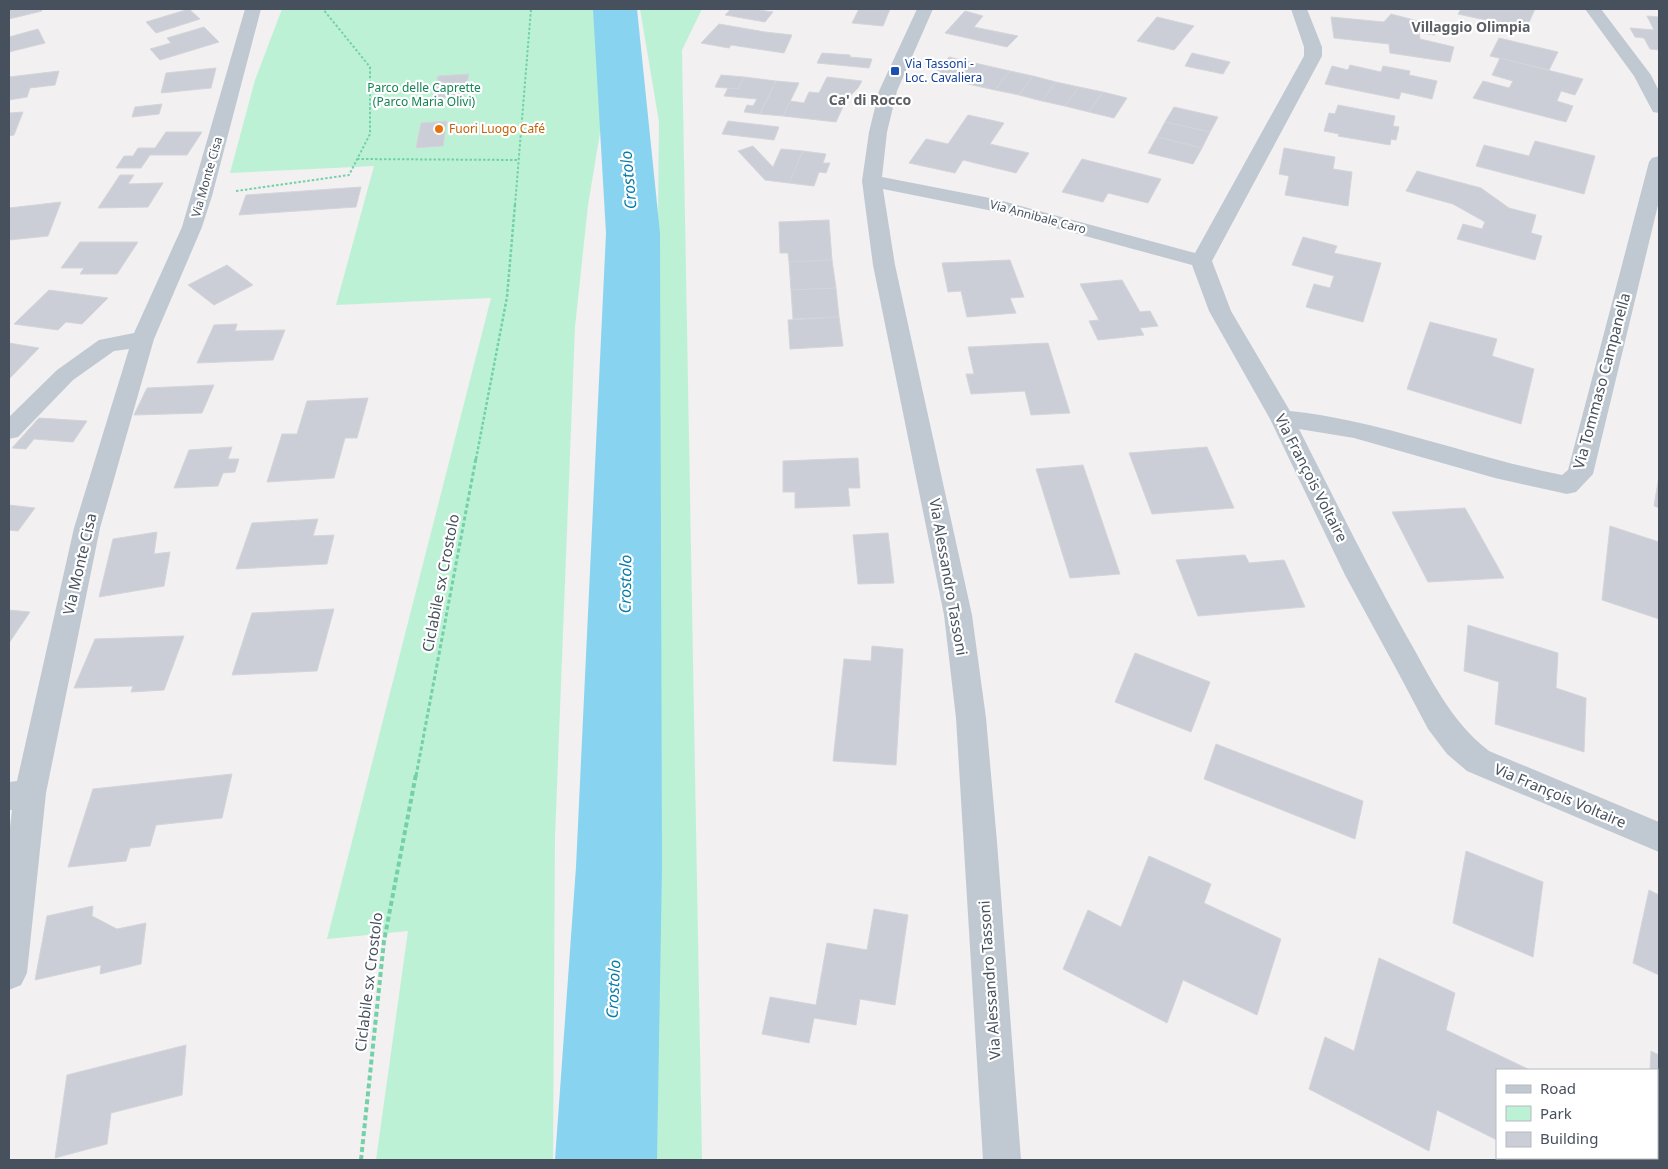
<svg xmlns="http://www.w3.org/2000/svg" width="1668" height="1169" viewBox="0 0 1668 1169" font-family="'Noto Sans',sans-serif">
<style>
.green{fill:#bdf1d5}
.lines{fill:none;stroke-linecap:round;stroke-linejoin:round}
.river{fill:#88d3f0;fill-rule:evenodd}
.building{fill:#cbced6;stroke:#d4d5db}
.path-far3{stroke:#73d1a9;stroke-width:2;stroke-dasharray:2.5 2;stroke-linecap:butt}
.path-far2{stroke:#73d1a9;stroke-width:2.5;stroke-dasharray:3 2;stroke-linecap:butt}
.path-far1{stroke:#73d1a9;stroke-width:3;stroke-dasharray:4 2.5;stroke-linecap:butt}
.path{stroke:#73d1a9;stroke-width:4;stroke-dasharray:5 3;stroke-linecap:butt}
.minor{fill:#c0c9d2;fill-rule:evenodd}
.transit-dot{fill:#1a4fb4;stroke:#fff;stroke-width:2}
.food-dot{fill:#e8710a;stroke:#fff;stroke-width:2}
.labels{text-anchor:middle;stroke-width:4.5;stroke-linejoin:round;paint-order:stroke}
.far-transit-label{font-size:12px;fill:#164399;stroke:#fff;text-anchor:start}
.far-park-label{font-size:12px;fill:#138453;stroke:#fff}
.far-food-label{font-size:12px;fill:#c56008;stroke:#fff;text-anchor:start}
.far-street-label{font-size:12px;fill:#47515e;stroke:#fff}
.far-neighbourhood-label{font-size:14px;font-weight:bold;fill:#5c5f65;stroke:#fff}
.street-label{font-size:15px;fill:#47515e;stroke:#fff}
.water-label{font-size:16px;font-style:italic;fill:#077caa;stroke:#fff}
</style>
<rect width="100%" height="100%" fill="#f2f0f0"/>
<!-- green -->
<g class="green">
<polygon points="282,9 606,9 606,97 588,205 575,327 555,837 553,1160 376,1160 408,931 327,939 491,298 336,305 374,166 230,173 255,80"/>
<polygon points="640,9 702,9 682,50 702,1160 648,1160 659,122"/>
</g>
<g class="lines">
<!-- river -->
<polygon class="river" points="593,9 637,9 660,233 662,867 657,1160 555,1160 576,867 606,233"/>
</g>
<!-- building -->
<g class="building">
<polygon points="9,9 41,9 42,11 9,19"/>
<polygon points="189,9 200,19 156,33 146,22"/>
<polygon points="726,9 752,9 773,12 765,22 725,15 730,10"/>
<polygon points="859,9 890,9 883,26 852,23"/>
<polygon points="1461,9 1535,9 1526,29 1458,14"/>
<polygon points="965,11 983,16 974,27 1018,36 1007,47 945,33"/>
<polygon points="1391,14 1433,25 1435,35 1419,33 1420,39 1454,47 1450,62 1390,53 1389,44 1334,38 1331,17 1384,22"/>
<polygon points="1647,16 1659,17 1659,50 1650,49 1644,38 1635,37 1630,28 1654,30"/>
<polygon points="1157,17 1194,26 1174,50 1137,41"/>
<polygon points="719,24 765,32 792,35 784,53 731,45 729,48 701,43"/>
<polygon points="204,27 219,42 160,60 150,49 171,43 167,38"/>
<polygon points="38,29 45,43 9,52 9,37"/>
<polygon points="1499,38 1558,52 1549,70 1490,56"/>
<polygon points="822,53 850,55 850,57 872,59 869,68 817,63"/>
<polygon points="1192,53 1230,62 1223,74 1185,66"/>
<polygon points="949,57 988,66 972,85 933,75"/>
<polygon points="1500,58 1583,79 1575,95 1561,91 1557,101 1573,106 1566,122 1473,98 1483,81 1509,88 1513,81 1492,75"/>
<polygon points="1350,65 1381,72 1383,66 1410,71 1409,75 1437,81 1432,99 1401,92 1399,99 1325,84 1332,66 1348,70"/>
<polygon points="988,66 1010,71 995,90 972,85"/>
<polygon points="216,68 211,88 161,93 166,73"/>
<polygon points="59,71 55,85 30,88 27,97 9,100 9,77"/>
<polygon points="1010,71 1033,76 1019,95 995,90"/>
<polygon points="469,74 464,96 433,98 438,76"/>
<polygon points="721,75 744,77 738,89 715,87"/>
<polygon points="1033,76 1056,82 1042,101 1019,95"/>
<polygon points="744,77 776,81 760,114 744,112 747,105 753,106 757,99 724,96 728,88 738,89"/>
<polygon points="827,77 862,81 858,88 846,100 836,122 783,116 790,101 804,103 809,92 819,93"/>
<polygon points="776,81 799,83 783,116 760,114"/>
<polygon points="1056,82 1079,87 1065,106 1042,101"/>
<polygon points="1079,87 1103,92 1089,112 1065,106"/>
<polygon points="1103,92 1127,98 1114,118 1089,112"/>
<polygon points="162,104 159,114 132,117 135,107"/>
<polygon points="1338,105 1395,116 1393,126 1399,127 1396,140 1391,139 1390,145 1338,136 1339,134 1324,131 1329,113 1335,114"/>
<polygon points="1174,107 1218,117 1210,132 1165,122"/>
<polygon points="23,112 14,135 9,136 9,113"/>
<polygon points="968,115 1004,123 990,144 1029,153 1016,173 963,160 955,173 909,163 926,139 948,144"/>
<polygon points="447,121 443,146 416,148 421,123"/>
<polygon points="728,121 779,127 774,140 722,134"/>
<polygon points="1165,122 1210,132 1202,148 1157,137"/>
<polygon points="166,132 202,132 187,155 150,155 141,168 116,168 124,156 133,156 138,148 155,148"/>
<polygon points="1157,137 1202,148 1193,164 1148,153"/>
<polygon points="1535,141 1595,156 1584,194 1476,166 1484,145 1529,156"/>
<polygon points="753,146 773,167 781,149 803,151 789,183 765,180 738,151"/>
<polygon points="1284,148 1335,157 1333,169 1352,172 1348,206 1285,195 1289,176 1279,174"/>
<polygon points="803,151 826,154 823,163 830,163 826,173 819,172 814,186 789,183"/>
<polygon points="1082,159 1161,179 1148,203 1108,193 1103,202 1062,192"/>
<polygon points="1417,171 1481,188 1509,208 1536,215 1531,233 1542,236 1535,260 1457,239 1463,224 1482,229 1485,222 1453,204 1406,191"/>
<polygon points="120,175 134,175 128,184 163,183 148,207 98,208"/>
<polygon points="361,187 356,207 239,215 246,195"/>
<polygon points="61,202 48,236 9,240 9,208"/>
<polygon points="829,220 832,260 789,262 788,253 780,253 779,222"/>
<polygon points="1303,237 1337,246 1334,253 1381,263 1363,322 1306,307 1314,284 1330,288 1334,276 1292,265"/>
<polygon points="80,242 138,242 117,274 80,274 84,268 61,268"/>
<polygon points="832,260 836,288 791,290 789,262"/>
<polygon points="1010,260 1024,297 1010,298 1016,313 967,317 961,291 948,292 942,263"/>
<polygon points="227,265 253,285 214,305 188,285"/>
<polygon points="1122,280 1140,312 1150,311 1158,326 1140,328 1144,335 1098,340 1089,321 1099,320 1080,284"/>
<polygon points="836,288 839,317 793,319 791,290"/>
<polygon points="49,290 108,298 82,324 66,322 58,330 14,324"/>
<polygon points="839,317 843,346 790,349 788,320"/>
<polygon points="1430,322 1497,339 1492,356 1534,369 1521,424 1407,389"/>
<polygon points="237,324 235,331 285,330 273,360 197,363 214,325"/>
<polygon points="9,343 39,348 9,379"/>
<polygon points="1048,343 1070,413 1031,415 1025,391 971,394 966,374 974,374 968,347"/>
<polygon points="214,385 202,413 134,415 147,388"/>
<polygon points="368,398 357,438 345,438 334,478 267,482 282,434 297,434 307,401"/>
<polygon points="39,418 87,421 73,442 34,439 26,449 12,448"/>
<polygon points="232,447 228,459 239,459 235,472 223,473 218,486 174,488 189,450"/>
<polygon points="1207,447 1234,508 1152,514 1129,453"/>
<polygon points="858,458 860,488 848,488 850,506 795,508 795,492 783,492 783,461"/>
<polygon points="1083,465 1120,574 1070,578 1036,469"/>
<polygon points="1659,476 1659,508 1654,506"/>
<polygon points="9,505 35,508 18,531 9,530"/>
<polygon points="1465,508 1504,578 1428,582 1392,512"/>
<polygon points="318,519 313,536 334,535 327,564 236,569 252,523"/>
<polygon points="1610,526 1659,542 1659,619 1602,600"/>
<polygon points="157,532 154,554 170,552 164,586 99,597 113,539"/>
<polygon points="888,533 894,583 858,584 853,535"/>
<polygon points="1245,555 1249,563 1284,560 1305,607 1198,616 1176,560"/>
<polygon points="334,609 317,671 232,675 252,613"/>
<polygon points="9,610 30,612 9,643"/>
<polygon points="1468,625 1558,653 1556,688 1586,698 1584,752 1495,724 1499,682 1464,671"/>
<polygon points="184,636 164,690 131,692 133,686 74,688 95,639"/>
<polygon points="872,646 903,649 896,765 833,761 844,659 871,661"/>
<polygon points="1135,653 1210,682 1191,732 1115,702"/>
<polygon points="1216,744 1363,801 1355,839 1204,779"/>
<polygon points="232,774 222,818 156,825 150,846 130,848 126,861 68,867 93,789"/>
<polygon points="1466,851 1543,882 1533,957 1453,923"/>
<polygon points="1149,856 1211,884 1204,903 1281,939 1257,1015 1183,980 1167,1023 1063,969 1088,910 1121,927"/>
<polygon points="1649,890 1659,895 1659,975 1633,963"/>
<polygon points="93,906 92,916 117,929 146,923 141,964 100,974 101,965 35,980 47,916"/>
<polygon points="874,909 908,915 895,1005 860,999 856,1025 814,1018 809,1043 762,1034 770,997 816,1005 827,943 867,950"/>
<polygon points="1379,958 1455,993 1446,1030 1530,1070 1497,1070 1497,1140 1437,1110 1429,1151 1309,1089 1325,1037 1354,1051"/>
<polygon points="186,1045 182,1095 111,1113 107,1144 55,1158 67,1075"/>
<polygon points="1651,1051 1659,1055 1659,1149 1657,1148 1657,1070 1650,1070"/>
</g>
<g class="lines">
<!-- path-far3 -->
<g class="path-far3">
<polyline points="357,159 518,160"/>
<polyline points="236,191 349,175 370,134 370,67 323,9"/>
<polyline points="515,205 531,9"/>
</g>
<!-- path-far2 -->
<polyline class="path-far2" points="476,459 507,297 515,204"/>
<!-- path-far1 -->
<polyline class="path-far1" points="416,776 476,458"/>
<!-- path -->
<polyline class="path" points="361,1160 384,941 416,774"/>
<!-- minor -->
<g class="minor">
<polygon points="245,9 261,9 212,196 202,227 154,339 100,528 46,793 27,973 21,985 9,990 9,836 12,810 9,810 9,782 17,781 74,528 129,349 114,351 73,380 18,437 9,439 9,417 57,370 99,340 134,333 182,227"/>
<path d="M917 9H933L897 91 887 132 882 177 995 199 1195 253 1304 56V47L1291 9H1307L1322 47V56L1212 261 1231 311 1290 411C1383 421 1470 457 1562 475L1568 470 1649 162 1652 158 1659 156V201L1593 474 1576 492 1567 494 1495 478 1354 438 1299 429C1334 498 1368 567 1406 635 1431 678 1449 720 1489 751L1659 822V852L1467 771 1447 754 1428 729 1400 676 1345 575 1270 419 1209 311 1192 265 993 211 883 189 895 265 972 615 986 718 997 842 1021 1160H983L956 718 944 615 873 265 862 181 869 132 879 91Z"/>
<polygon points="1585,9 1601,9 1651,75 1659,91 1659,113 1653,112 1634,76"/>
</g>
</g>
<!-- markers -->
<rect class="transit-dot" x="890" y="66" width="10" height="10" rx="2.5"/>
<circle class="food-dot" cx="439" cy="129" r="5"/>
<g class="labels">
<!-- far-transit labels -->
<g class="far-transit-label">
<text x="905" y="68">Via Tassoni -<tspan x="905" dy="14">Loc. Cavaliera</tspan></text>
</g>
<!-- far-park labels -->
<g class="far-park-label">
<text x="424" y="92">Parco delle Caprette<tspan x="424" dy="14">(Parco Maria Olivi)</tspan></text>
</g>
<!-- far-food labels -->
<g class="far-food-label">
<text x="449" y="133">Fuori Luogo Café</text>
</g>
<!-- far-street labels -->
<g class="far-street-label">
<text transform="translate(207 177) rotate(-74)" y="4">Via Monte Cisa</text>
<text transform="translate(1038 217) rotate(15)" y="4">Via Annibale Caro</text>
</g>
<!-- far-neighbourhood labels -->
<g class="far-neighbourhood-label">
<text x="1471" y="32">Villaggio Olimpia</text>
<text x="870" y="105">Ca' di Rocco</text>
</g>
<!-- street labels -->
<g class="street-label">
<text transform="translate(1602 381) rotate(-75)" y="5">Via Tommaso Campanella</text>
<text transform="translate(1311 478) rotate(63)" y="5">Via François Voltaire</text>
<text transform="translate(80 564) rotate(-77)" y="5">Via Monte Cisa</text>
<text transform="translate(948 577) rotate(80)" y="5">Via Alessandro Tassoni</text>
<text transform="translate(441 583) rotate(-79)" y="5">Ciclabile sx Crostolo</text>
<text transform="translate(1560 796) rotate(23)" y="5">Via François Voltaire</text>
<text transform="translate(990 980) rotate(-94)" y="5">Via Alessandro Tassoni</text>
<text transform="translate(369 982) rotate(-83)" y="5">Ciclabile sx Crostolo</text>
</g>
<!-- water labels -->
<g class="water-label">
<text transform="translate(628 180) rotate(-95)" y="6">Crostolo</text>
<text transform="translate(625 584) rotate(-89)" y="6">Crostolo</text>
<text transform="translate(613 989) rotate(-87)" y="6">Crostolo</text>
</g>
</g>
<!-- border -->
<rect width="1668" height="1169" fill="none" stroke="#47515e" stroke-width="20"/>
<!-- legend -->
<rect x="1496" y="1069" width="162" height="90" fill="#ffffff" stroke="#b5b9bf"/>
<rect x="1506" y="1085" width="25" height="8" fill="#c0c9d2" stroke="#b5b9bf"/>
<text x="1540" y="1094" font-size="15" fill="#47515e">Road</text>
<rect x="1506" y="1106" width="25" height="15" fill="#bdf1d5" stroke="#b5b9bf"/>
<text x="1540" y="1119" font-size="15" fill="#47515e">Park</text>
<rect x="1506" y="1132" width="25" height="15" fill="#cbced6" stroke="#b5b9bf"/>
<text x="1540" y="1144" font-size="15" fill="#47515e">Building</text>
</svg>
